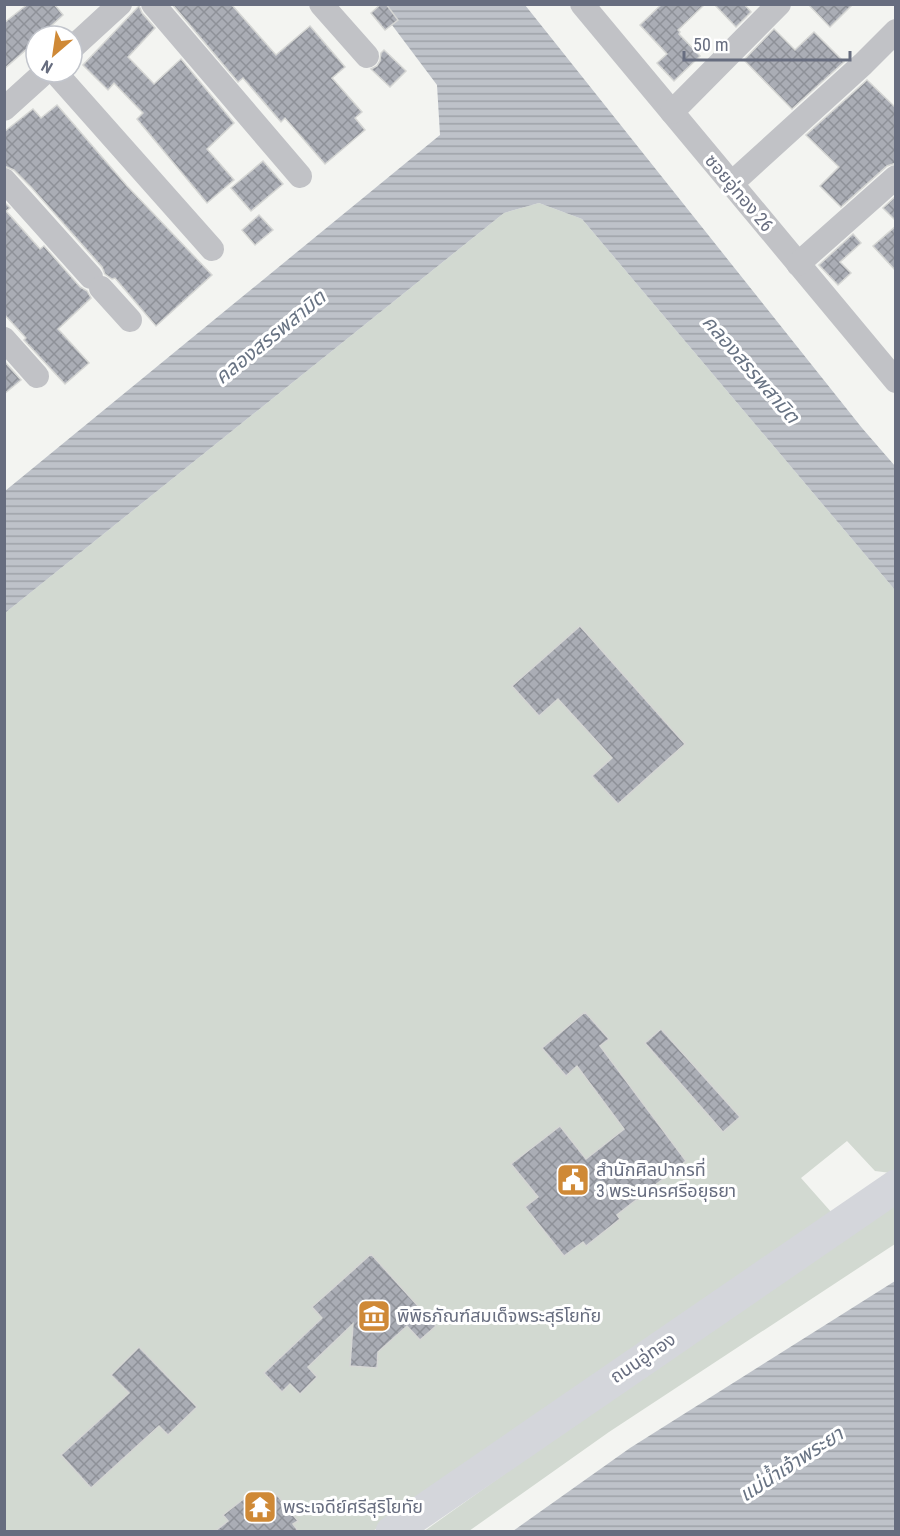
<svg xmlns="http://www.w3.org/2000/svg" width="900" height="1536" viewBox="0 0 900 1536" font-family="'Roboto Condensed','Noto Sans Thai',sans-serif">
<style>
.green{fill:#d2d9d1}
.water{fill:url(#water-rules)}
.building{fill:url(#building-cross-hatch);stroke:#d5d6d4;stroke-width:1.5}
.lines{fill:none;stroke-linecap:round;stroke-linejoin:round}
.street{stroke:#c1c2c6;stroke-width:24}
.secondary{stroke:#d4d6db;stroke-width:33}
.labels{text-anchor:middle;stroke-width:6;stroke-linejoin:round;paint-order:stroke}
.street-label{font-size:18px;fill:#676d7f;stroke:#fff}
.poi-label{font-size:18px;fill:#676d7f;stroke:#fff;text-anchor:start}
.water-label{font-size:20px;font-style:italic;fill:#687383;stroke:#fff}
</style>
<defs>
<pattern id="water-rules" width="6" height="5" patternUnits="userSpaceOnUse" patternTransform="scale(1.5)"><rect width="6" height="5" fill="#bec2c9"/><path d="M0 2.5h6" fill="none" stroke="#9ea2a8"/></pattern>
<pattern id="building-cross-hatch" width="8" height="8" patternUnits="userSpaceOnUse" patternTransform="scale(1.5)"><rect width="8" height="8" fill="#aaadb5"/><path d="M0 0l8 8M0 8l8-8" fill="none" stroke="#8e9198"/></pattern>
</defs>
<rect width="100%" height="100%" fill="#f3f4f1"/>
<!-- green -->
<g class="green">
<polygon points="539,203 582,219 895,590 895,1170 891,1173 875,1171 847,1141 801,1178 832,1213 373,1531 5,1532 5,613 504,213"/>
<polygon points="895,1204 895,1244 609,1432 469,1531 423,1532 594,1410"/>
</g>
<!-- water -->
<g class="water">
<polygon points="377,5 525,5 862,428 895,466 895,590 582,219 539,203 504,213 5,613 5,491 440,135 437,85"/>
<polygon points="895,1281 895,1531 513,1531 630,1448"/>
</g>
<!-- building -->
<g class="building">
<polygon points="28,4 54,4 63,15 40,36 36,36 36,41 4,69 4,23"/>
<polygon points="172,4 231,4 276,55 310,26 345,67 332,78 362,112 355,118 365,130 325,164 285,118 281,122 243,78 238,82"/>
<polygon points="381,4 386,4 398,20 385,30 371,13"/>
<polygon points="662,4 705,4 678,30 680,32 679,34 700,56 674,81 657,63 667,54 640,25"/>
<polygon points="714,4 744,4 751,12 736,27"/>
<polygon points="808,4 853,4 830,27"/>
<polygon points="139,6 142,13 155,28 128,57 154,84 181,59 234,123 207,149 234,180 207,203 137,119 143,113 114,83 108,90 83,65"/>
<polygon points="774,29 795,50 814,32 844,62 792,109 744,60"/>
<polygon points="384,50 406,71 390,87 371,69 377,66 380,61 381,53"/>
<polygon points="867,80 896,108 896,163 887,166 841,207 820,186 839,167 806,135"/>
<polygon points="57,105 127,186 212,275 156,326 115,278 112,279 105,274 102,267 32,188 14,170 4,166 4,132 33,109 41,118"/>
<polygon points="263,161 283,184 251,211 231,188"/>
<polygon points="896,196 896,221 883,208"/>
<polygon points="4,202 10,208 6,211 40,249 44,246 80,287 87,291 91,298 58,329 89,363 65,384 24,340 26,338 4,314"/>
<polygon points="259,215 273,230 255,245 242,230"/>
<polygon points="896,226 896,271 873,246"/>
<polygon points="853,234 861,243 840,262 851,273 838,285 819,265"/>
<polygon points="4,361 21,380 4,394"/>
<polygon points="580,626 685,744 618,804 592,776 612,758 558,699 539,716 512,686"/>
<polygon points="585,1012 609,1039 600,1046 686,1161 617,1215 620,1219 586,1246 583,1242 564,1256 525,1207 538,1197 511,1164 560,1126 586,1159 624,1129 577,1066 566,1076 542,1048"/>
<polygon points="661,1029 740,1117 723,1132 645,1043"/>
<polygon points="371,1254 436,1326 420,1340 407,1326 378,1352 377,1368 350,1366 353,1324 308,1367 317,1377 300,1394 290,1384 282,1392 264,1373 322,1318 312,1307"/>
<polygon points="139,1347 197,1407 168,1435 159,1426 91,1488 61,1455 129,1393 111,1375"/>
<polygon points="266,1490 273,1499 277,1495 298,1521 293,1524 299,1532 214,1532 228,1521 223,1515 251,1493 255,1499"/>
</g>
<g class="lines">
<!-- street -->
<g class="street">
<polyline points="153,4 300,176"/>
<polyline points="321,4 367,56"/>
<polyline points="582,4 896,381"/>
<polyline points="72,48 120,4"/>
<polyline points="55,72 212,249"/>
<polyline points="4,109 45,72"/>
<polyline points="672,112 779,4"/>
<polyline points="4,180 91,277"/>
<polyline points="731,184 863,64 896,31"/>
<polyline points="798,264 896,177"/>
<polyline points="101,288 130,320"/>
<polyline points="4,339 37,376"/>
</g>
<!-- secondary -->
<polyline class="secondary" points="392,1532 896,1186"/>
</g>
<!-- icons -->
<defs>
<g id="civic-square" transform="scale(1.725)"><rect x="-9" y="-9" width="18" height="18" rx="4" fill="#cf8936" stroke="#fff"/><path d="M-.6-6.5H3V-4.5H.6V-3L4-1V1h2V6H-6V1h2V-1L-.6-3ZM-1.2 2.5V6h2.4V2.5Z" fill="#fff"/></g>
<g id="museum-square" transform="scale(1.725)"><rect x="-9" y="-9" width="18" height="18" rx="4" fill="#cf8936" stroke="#fff"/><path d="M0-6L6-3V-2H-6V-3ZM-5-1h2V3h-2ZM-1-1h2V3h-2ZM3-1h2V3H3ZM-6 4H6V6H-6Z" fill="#fff"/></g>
<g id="temple-square" transform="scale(1.725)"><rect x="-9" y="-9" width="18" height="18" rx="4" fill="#cf8936" stroke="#fff"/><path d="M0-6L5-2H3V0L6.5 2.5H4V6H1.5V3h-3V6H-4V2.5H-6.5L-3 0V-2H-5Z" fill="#fff"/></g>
</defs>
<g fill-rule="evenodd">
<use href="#civic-square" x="573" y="1180"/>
<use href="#museum-square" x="374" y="1316"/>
<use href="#temple-square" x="260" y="1507"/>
</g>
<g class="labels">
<!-- street labels -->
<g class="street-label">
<text transform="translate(739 193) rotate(50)" y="6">ซอยอู่ทอง 26</text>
<text transform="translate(643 1358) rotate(-34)" y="6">ถนนอู่ทอง</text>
</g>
<!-- poi labels -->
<g class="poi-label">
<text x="596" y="1176">สำนักศิลปากรที่<tspan x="596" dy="21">3 พระนครศรีอยุธยา</tspan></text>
<text x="397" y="1322">พิพิธภัณฑ์สมเด็จพระสุริโยทัย</text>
<text x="283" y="1513">พระเจดีย์ศรีสุริโยทัย</text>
</g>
<!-- water labels -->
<g class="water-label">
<text transform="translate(270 337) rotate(-39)" y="7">คลองสรรพสามิต</text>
<text transform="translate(751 369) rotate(49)" y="7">คลองสรรพสามิต</text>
<text transform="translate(791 1464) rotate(-33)" y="7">แม่น้ำเจ้าพระยา</text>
</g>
</g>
<!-- border -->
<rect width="900" height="1536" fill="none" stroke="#676d7f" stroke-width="12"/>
<!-- north arrow -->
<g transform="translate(54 54) rotate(209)"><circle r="28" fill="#ffffff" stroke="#c2c5cc" stroke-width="1.5"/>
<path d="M0-4.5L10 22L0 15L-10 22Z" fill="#cf8936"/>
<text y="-9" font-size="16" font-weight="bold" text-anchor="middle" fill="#676d7f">N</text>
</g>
<!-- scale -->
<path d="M684 51v9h166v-9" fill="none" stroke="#676d7f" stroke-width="3"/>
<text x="693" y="51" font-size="18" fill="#676d7f" stroke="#ffffff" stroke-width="4.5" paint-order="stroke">50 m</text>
</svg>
